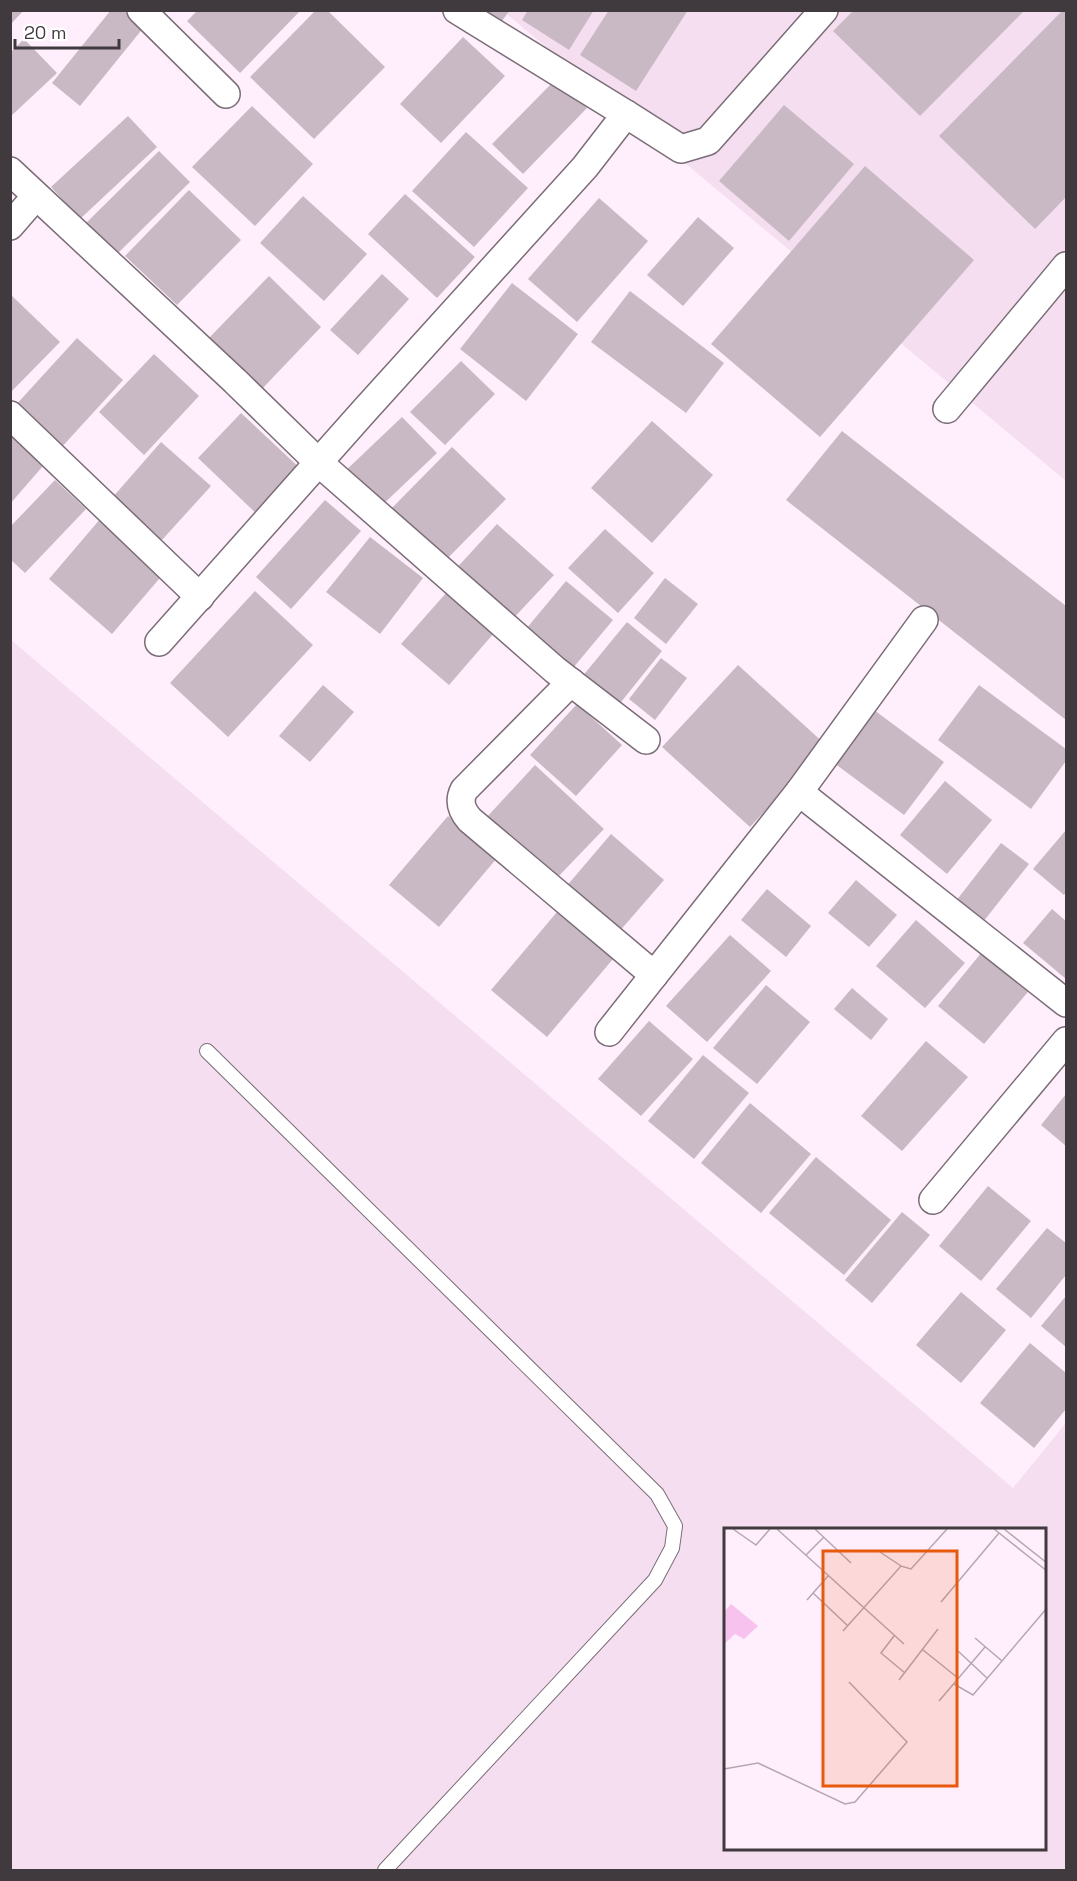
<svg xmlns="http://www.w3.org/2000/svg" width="1077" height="1881" viewBox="0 0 1077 1881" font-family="'Space Grotesk',sans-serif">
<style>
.built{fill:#f4deef;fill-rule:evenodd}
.building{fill:#c8b9c4}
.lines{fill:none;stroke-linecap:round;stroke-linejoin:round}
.lane-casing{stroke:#7b6d78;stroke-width:16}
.street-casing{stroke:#7b6d78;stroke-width:30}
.lane{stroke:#fff;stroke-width:14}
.street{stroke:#fff;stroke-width:27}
.inset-road{fill:none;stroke:#b3a7b0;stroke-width:1.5}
.view{fill:#e8590c;fill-opacity:0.15;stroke:#e8590c;stroke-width:3}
.inset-edge{fill:none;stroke:#403a3e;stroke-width:3}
</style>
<rect width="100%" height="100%" fill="#ffeffc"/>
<!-- built -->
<g class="built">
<polygon points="503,11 1066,11 1066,481"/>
<path d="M10 639 1013 1488 1066 1423V1870H11ZM726 1530H1046V1850H726Z"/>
</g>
<!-- building -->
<g class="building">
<polygon points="10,10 24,10 10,25"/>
<polygon points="111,10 123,10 144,27 80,106 52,83"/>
<polygon points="198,10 301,10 240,73 187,21"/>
<polygon points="316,10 327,10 385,67 314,139 250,77"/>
<polygon points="479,10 510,10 499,25"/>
<polygon points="528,10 594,10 569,50 522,20"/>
<polygon points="609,10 688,10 636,91 580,55"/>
<polygon points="854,10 1025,10 920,116 833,31"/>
<polygon points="1063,10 1066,10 1066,197 1035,229 939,136"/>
<polygon points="463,37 505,76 441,143 400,104"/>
<polygon points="24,39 57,73 10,117 10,53"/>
<polygon points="556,79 587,108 523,174 492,144"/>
<polygon points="784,105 854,164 789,241 719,181"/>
<polygon points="252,106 313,164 255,226 192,167"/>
<polygon points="128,116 157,147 80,219 51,187"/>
<polygon points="466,132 528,188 474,247 412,191"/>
<polygon points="159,151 190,182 114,257 83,226"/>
<polygon points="865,166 974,260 820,437 711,344"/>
<polygon points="189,190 241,240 177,305 125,256"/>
<polygon points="405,194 475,257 437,298 368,234"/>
<polygon points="303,196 367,254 324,301 260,243"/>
<polygon points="599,198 648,241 577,322 528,279"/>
<polygon points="698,217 734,248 683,306 647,275"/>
<polygon points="382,274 409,299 358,355 330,330"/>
<polygon points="269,276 321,327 261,390 208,339"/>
<polygon points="512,283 578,334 526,401 460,349"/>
<polygon points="630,291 724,363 686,413 591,342"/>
<polygon points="10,294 60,342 10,393"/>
<polygon points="77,338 123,380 60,449 14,407"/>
<polygon points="154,354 199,396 144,455 99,412"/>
<polygon points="461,361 495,394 445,445 410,412"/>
<polygon points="241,413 304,472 261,518 198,458"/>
<polygon points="402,417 437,453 376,511 341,475"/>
<polygon points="652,421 713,475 652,543 591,488"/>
<polygon points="10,426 49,459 10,504"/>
<polygon points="842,431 1066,606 1066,720 786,500"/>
<polygon points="161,442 211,486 161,541 112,498"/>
<polygon points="452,447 506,499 441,565 387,513"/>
<polygon points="55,480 86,509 25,573 10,559 10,527"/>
<polygon points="325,500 361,531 291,609 256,577"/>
<polygon points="101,518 165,572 112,634 49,579"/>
<polygon points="497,524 554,575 509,623 453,572"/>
<polygon points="605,529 654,573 618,613 568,568"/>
<polygon points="370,537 423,578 380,634 326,592"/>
<polygon points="665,578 698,604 666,644 634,618"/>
<polygon points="566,581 613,620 568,674 521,635"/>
<polygon points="255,591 313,645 228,737 170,683"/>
<polygon points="447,592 494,633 449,685 401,644"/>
<polygon points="627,622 662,651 613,712 577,683"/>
<polygon points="661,658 687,678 655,720 629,699"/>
<polygon points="738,665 826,745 750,827 662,747"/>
<polygon points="323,685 354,712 310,762 279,736"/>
<polygon points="979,685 1066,749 1066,761 1031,809 938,740"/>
<polygon points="577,704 622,745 576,796 530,755"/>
<polygon points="874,710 944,762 904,815 834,763"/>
<polygon points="535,765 604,829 554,881 486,818"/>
<polygon points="945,781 992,820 947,874 900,835"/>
<polygon points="448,816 497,858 439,927 389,885"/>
<polygon points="1066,830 1066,892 1064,895 1033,869"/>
<polygon points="611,834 664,880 618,933 565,888"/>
<polygon points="1001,843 1029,864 983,922 956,901"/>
<polygon points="856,880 897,915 869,947 828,913"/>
<polygon points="767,889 811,926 786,957 741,920"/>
<polygon points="1052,909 1066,921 1066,979 1023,943"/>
<polygon points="557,912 613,959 547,1037 491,990"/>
<polygon points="916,920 965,963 925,1008 876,966"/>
<polygon points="730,935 771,971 707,1042 666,1006"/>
<polygon points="986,947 1033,986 984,1044 938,1006"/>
<polygon points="766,985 810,1022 757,1084 713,1048"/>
<polygon points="852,988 888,1019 871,1040 834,1009"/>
<polygon points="649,1021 693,1059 641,1116 598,1079"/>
<polygon points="926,1041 968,1077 902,1151 861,1116"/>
<polygon points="703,1055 749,1093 694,1159 648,1121"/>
<polygon points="1066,1094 1066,1146 1041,1125"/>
<polygon points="750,1103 811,1154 761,1213 701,1163"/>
<polygon points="816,1157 891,1220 844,1275 769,1213"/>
<polygon points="988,1186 1031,1221 981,1281 939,1246"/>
<polygon points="902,1212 930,1235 872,1303 845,1280"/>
<polygon points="1047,1228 1066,1243 1066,1275 1031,1318 996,1289"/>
<polygon points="961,1292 1006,1330 961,1383 916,1345"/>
<polygon points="1066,1296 1066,1347 1041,1326"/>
<polygon points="1030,1343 1066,1373 1066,1409 1034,1448 980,1403"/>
</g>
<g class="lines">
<!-- lane casing -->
<g class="lane-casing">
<polyline id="lane" points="207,1051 657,1494 675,1526 672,1548 655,1580 385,1870"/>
</g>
<!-- street casing -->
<g class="street-casing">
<g id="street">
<polyline points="141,10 226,94"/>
<polyline points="457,10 626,114"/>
<polyline points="10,171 235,381 318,462 555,670 646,740"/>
<polyline points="10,226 36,196"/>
<polyline points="947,409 1066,266"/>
<polyline points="10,415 200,597"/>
<polyline points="159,642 365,410 585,167 626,114 681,149 708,141 824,10"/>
<path d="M571 682 464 790C458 802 462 811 470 820L654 975"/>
<polyline points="799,792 1066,1003"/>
<polyline points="609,1032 799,792 924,620"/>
<polyline points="933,1200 1066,1041"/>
</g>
</g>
<!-- lane -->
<use href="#lane" class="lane"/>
<!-- street -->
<use href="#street" class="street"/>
</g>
<!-- overview -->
<g transform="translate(724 1528)">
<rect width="322" height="322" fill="#ffeffc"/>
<path d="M7 76 34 98 20 111 11 106 0 116V84Z" fill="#f8c2ee"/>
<path class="inset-road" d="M9 1 32 17 46 1M53 1 180 116M91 1 127 35M270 1 323 43M280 1 323 35M156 24 177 38M82 27 100 9M89 65 124 98M83 72 104 48M217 74 275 5M119 103 177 38 187 41 223 1M170 108 157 125 181 145M251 110 278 133M199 122 234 150M234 123 263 150M175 152 214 101M230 156 249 167 323 80M215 173 261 119M0 241 34 235 121 276 131 274 183 214 125 154"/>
<path class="view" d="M99 23H233V258H99Z"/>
<rect width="322" height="322" class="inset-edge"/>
</g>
<!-- border -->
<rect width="1077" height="1881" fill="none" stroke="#403a3e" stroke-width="24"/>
<!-- scale -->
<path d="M15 39v9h104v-9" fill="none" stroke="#403a3e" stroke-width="3"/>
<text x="24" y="39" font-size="18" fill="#403a3e" stroke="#ffffff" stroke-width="4.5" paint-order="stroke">20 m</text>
</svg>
